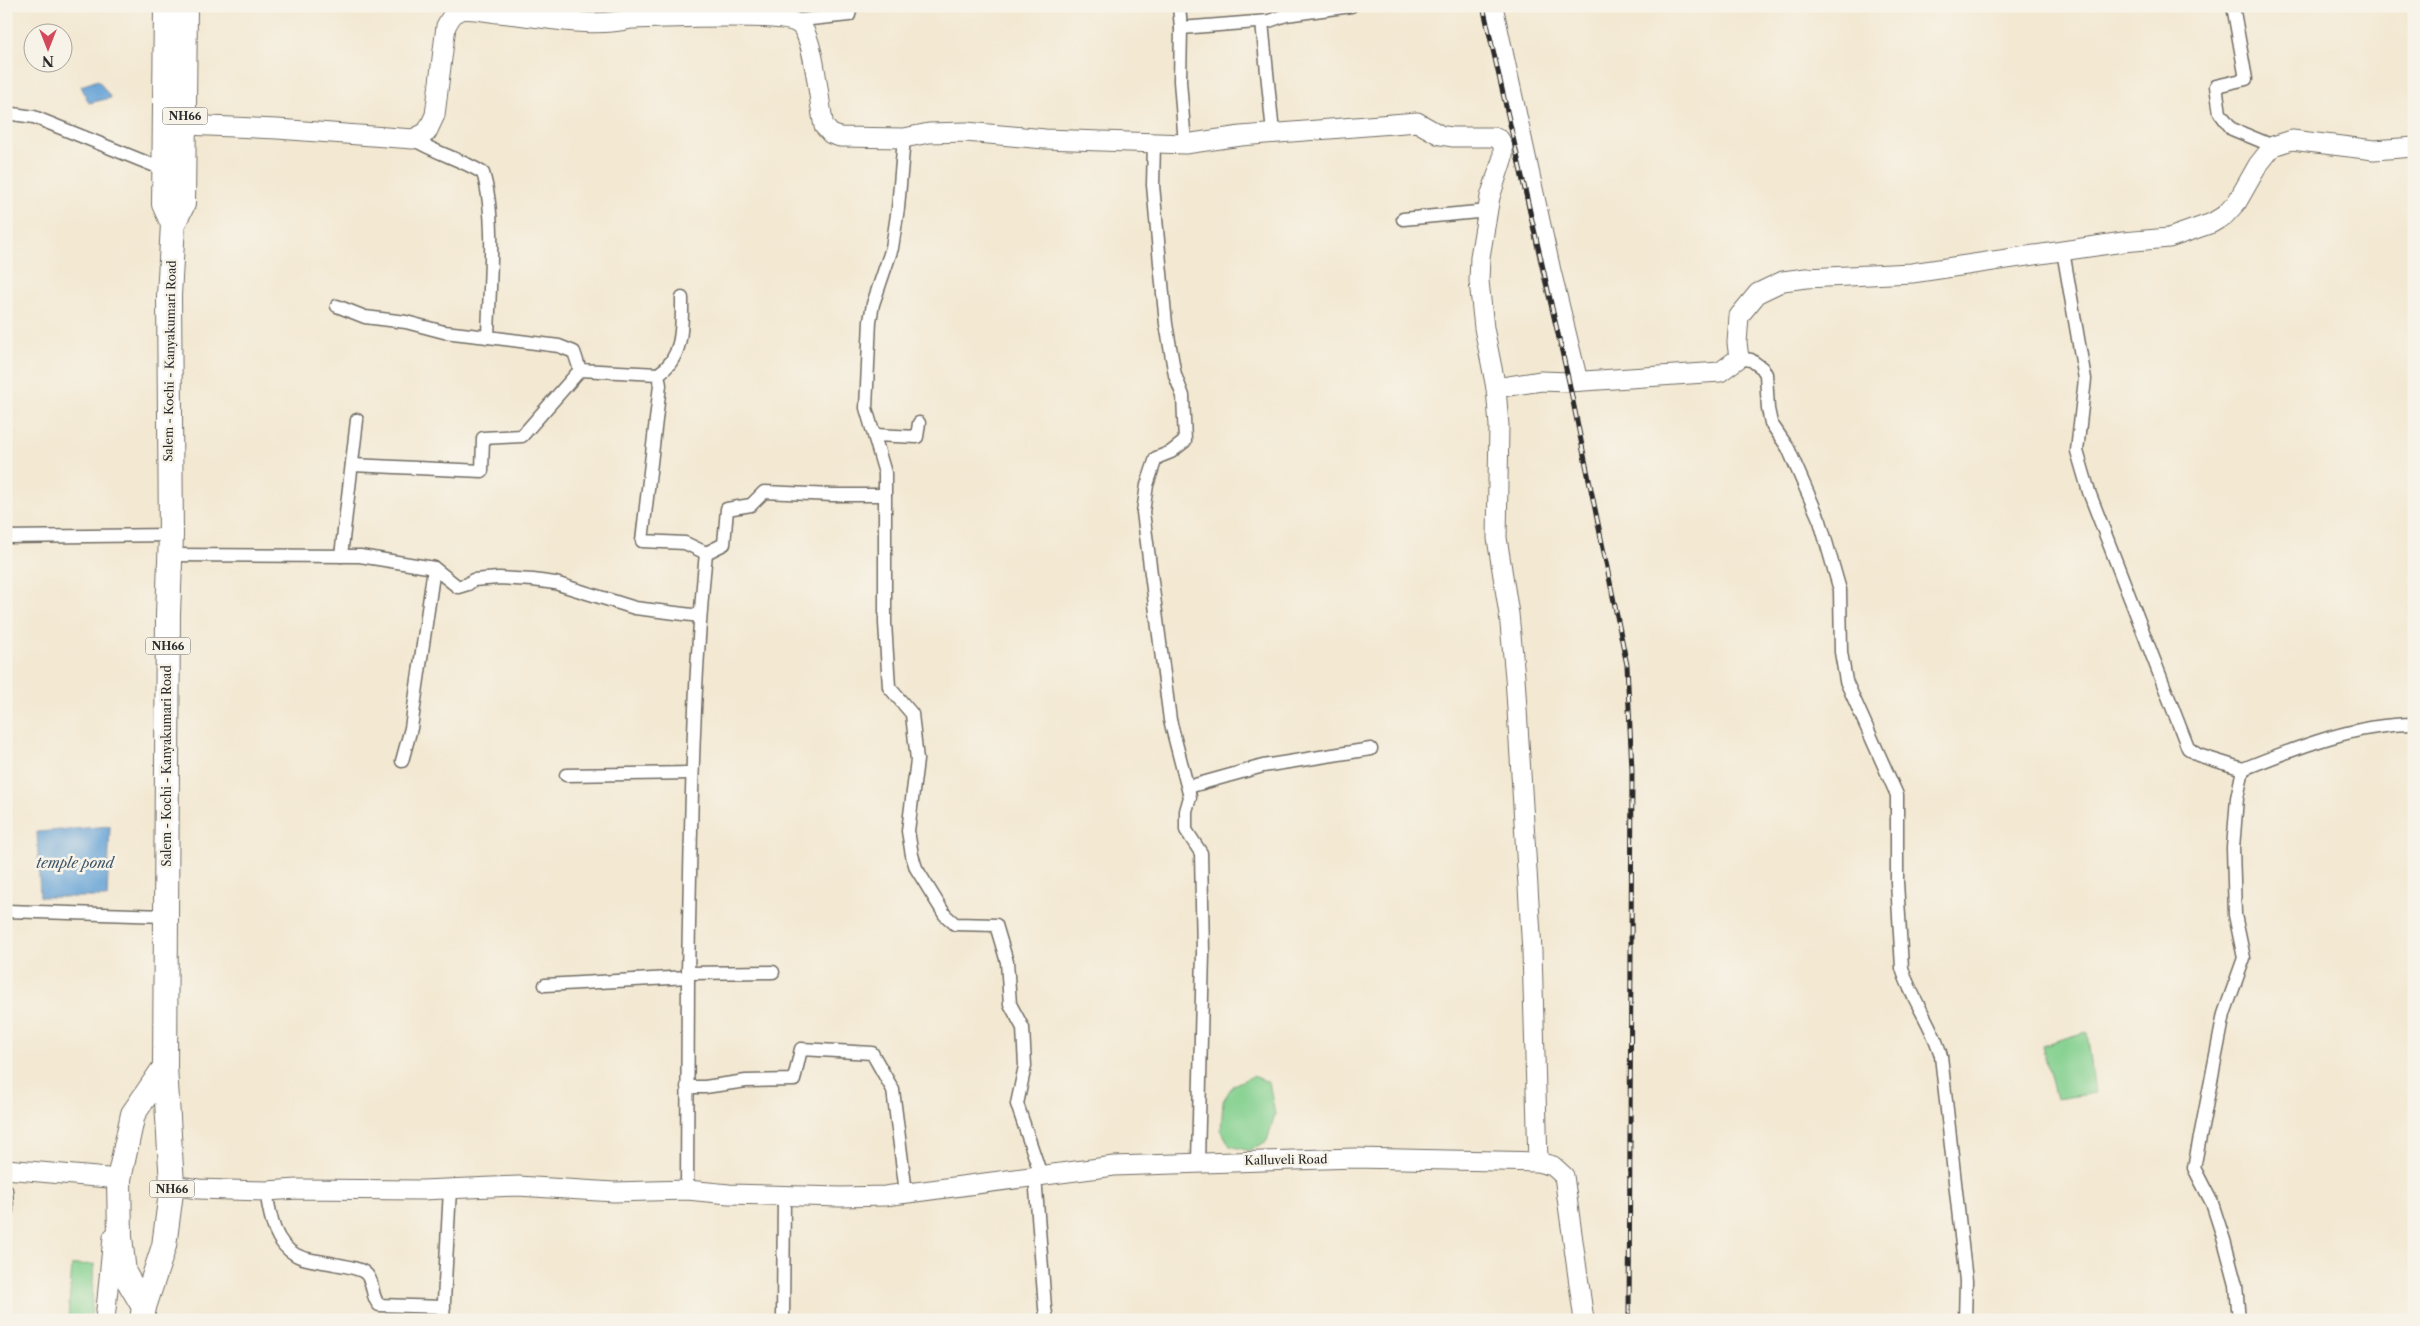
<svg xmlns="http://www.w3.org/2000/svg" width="2420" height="1326" viewBox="0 0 2420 1326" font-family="'Libre Caslon Text',serif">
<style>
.green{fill:#83d08f;stroke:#577e5d}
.water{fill:#65a2d6;stroke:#486680}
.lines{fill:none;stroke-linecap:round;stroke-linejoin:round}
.street-casing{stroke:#716d65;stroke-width:15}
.secondary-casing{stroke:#716d65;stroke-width:21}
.highway-casing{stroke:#716d65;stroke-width:26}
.street{stroke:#fff;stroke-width:12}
.secondary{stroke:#fff;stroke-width:19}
.highway{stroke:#fff;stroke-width:24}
.rail-casing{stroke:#2b2b2b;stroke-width:5}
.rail{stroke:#f7f3e8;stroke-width:3;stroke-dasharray:9;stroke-linecap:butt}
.labels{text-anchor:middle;stroke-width:5;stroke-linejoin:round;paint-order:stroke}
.shield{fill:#f7f3e8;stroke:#686764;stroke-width:1}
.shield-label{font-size:11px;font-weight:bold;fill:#2b2b2b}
.street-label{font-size:12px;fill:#2b2b2b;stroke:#f7f3e8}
.water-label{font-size:14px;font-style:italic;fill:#3f5567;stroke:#f7f3e8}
</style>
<rect width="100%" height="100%" fill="#f7f3e8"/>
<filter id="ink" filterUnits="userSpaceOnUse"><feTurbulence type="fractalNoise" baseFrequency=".02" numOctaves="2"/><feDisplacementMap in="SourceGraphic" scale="10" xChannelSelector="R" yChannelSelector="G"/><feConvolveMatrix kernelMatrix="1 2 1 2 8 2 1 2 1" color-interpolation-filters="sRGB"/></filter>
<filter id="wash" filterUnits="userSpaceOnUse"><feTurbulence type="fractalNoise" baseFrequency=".0096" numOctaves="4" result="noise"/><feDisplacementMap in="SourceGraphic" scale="20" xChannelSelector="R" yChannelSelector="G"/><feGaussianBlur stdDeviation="1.12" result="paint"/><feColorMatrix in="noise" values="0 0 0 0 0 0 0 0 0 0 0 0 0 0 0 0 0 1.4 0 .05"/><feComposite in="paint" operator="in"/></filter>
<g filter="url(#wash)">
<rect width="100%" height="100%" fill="#f3e8d2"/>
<!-- green -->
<g class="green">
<polygon points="2087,1032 2095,1093 2056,1099 2042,1045"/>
<polygon points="1253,1076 1269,1082 1275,1114 1267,1141 1250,1151 1230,1146 1221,1130 1223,1101 1233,1085"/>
<polygon points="94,1264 91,1320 68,1320 72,1265"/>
</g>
<!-- water -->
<g class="water">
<polygon points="98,80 111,98 89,103 81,86"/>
<polygon points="110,826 107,897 40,897 37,832"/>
</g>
</g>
<g filter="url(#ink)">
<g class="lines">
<!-- street casing -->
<g class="street-casing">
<g id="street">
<polyline points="1179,6 1181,28 1180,81 1185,144"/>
<polyline points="2233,6 2246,79 2216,86 2220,113 2232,129 2273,146"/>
<polyline points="792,21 849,15 851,6"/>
<polyline points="1262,22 1273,133"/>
<polyline points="1181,28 1269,21 1286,15 1351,6"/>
<polyline points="6,113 34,117 165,170"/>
<polyline points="904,138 898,208 892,248 873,304 870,321 866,408 885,473 885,623 889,687 912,714 917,760 908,831 912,855 916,868 945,915 955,924 996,925 1007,962 1010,1004 1023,1028 1025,1066 1017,1104 1041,1175"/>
<path d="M413 139C435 153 461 159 483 173 497 218 489 289 488 337L559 346 574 352 580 370 658 374 660 385 642 541 685 543 706 553"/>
<polyline points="1154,144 1153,185 1160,263 1166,324 1175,375 1183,396 1185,441 1171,452 1156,458 1147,485 1143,512 1170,720 1190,797 1186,811 1186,830 1201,853 1203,953 1198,1162"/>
<polyline points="1403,219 1488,211"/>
<polyline points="2063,251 2085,379 2077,451 2089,492 2188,748 2198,755 2243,769 2237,798 2233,848 2235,915 2244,958 2224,1014 2194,1168 2212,1203 2224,1240 2236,1285 2239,1320"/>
<polyline points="337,306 365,317 406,322 444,332 488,337"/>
<path d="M1739 358 1751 360 1762 368 1766 374 1768 409 1771 423 1788 448 1820 521 1840 590 1841 652 1846 681 1897 795V882L1902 968C1911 999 1933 1025 1941 1056L1966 1281 1965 1320"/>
<path d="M658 374C684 358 682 325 682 298"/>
<polyline points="875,435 917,437 919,423"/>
<polyline points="352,465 482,471 483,438 522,436 580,370"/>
<polyline points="6,537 171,535"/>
<polyline points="706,553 724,544 727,509 751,505 764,492 833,495 885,495"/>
<polyline points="170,555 360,556 434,568 458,587 468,584 473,580 499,578 533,580 555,583 635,608 700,616"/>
<polyline points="341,556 357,420"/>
<polyline points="402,761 411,728 434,568"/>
<path d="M2243 769C2296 748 2355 724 2414 724"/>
<polyline points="566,775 692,773"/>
<polyline points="1188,787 1263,766 1371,749"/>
<polyline points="6,911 165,916"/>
<path d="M688 973C691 833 692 692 706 553"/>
<polyline points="545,985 688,977 688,973 773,972"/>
<polyline points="687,1087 705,1087 746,1081 794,1080 801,1049 872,1053 893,1090 906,1193"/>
<polyline points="1035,1176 1045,1308 1047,1320"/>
<polyline points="6,1190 7,1210"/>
<polyline points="687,1190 688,977"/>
<path d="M266 1191C270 1215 273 1242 296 1255 306 1261 323 1261 334 1264 344 1266 355 1267 364 1272 375 1280 370 1296 379 1305L444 1307"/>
<polyline points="443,1320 450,1189"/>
<polyline points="783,1320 784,1196"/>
</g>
</g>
<!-- secondary casing -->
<g class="secondary-casing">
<g id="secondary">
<polyline points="1493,6 1551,271 1578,381"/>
<path d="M185 125 277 129 413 139 427 132 435 115 446 26C450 19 453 12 462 10 472 8 486 12 497 13 541 16 587 29 631 19 658 19 788 11 801 26 815 41 819 105 824 126L831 134 840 137 904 138 929 133 966 132 1045 139 1185 144 1241 136 1417 122 1440 135 1452 137H1494L1500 140 1503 146V157L1490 197 1480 257 1479 281 1484 328 1496 388 1499 426 1497 538 1509 614 1515 677 1532 951 1538 1162"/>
<polyline points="1496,388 1541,381 1569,382 1720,372 1739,358 1737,343 1739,316 1758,293 1783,281 1806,278 1912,273 2123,242 2169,238 2212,223 2225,215 2237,202 2258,165 2273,146 2292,140 2374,150 2414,147"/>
<polyline points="6,1169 119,1179 118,1192"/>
<polyline points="172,1185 198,1189 266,1191 298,1189 422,1190 518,1186 614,1192 687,1190 729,1194 841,1197 885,1196 1114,1166 1354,1158 1538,1162 1553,1166 1564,1176 1584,1320"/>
<polyline points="105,1320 113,1237"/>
</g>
</g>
<!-- highway casing -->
<g class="highway-casing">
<g id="highway">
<polyline points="166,6 164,204 173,224"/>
<polyline points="144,1307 124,1273 120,1237 119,1179 133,1114 165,1067"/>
<polyline points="142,1320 144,1307 164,1246 172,1185 165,1067 168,614 171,535 169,296 173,224 183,204 185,6"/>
</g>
</g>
<!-- street -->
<use href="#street" class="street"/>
<!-- secondary -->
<use href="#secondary" class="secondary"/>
<!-- highway -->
<use href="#highway" class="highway"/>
<!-- rail casing -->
<g class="rail-casing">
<polyline id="rail" points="1483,6 1569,382 1627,665 1632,770 1629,1320"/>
</g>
<!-- rail -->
<use href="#rail" class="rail"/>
</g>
</g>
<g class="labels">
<!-- shield labels -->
<g class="shield">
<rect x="162.5" y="107.5" width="45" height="17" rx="4"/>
<rect x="145.5" y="637.5" width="45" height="17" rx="4"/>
<rect x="149.5" y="1180.5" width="45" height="17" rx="4"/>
</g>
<g class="shield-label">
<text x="185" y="120">NH66</text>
<text x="168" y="650">NH66</text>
<text x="172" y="1193">NH66</text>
</g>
<!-- street labels -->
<g class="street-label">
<text transform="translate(170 361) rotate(-89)" y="4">Salem - Kochi - Kanyakumari Road</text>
<text transform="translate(167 766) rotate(-90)" y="4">Salem - Kochi - Kanyakumari Road</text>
<text transform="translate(1286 1160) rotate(-1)" y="4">Kalluveli Road</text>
</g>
<!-- water labels -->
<g class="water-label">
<text x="75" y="868">temple pond</text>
</g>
</g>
<!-- margin -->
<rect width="2420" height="1326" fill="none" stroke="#f7f3e8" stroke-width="25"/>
<!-- north arrow -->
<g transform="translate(48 48) rotate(180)"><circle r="24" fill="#f7f3e8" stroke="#a5a39c"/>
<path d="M0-4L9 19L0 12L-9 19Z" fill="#d1495b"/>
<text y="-8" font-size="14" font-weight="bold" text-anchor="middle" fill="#2b2b2b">N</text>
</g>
</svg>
